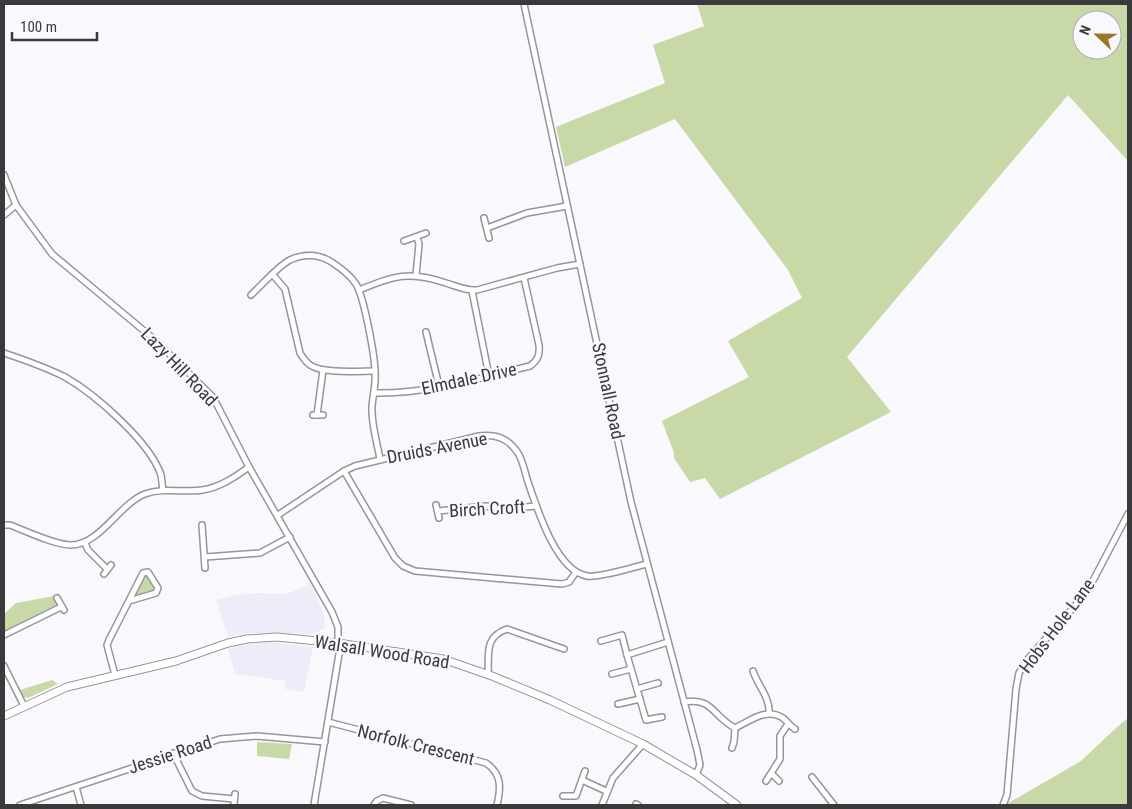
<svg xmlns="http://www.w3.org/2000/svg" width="1132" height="809" viewBox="0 0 1132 809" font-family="'Roboto Condensed',sans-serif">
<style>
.built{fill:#ededf9}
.green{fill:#c8d9a7;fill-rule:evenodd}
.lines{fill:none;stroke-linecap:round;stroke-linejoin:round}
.street-casing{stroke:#95959a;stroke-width:8}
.secondary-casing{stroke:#95959a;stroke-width:9}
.street{stroke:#fff;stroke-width:5}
.secondary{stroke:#fff;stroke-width:7}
.labels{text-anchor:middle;stroke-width:4.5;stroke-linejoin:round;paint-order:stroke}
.street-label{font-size:18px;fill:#3a3a3c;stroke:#f8f8fd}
</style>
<rect width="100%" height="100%" fill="#f8f8fd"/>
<!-- built -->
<g class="built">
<polygon points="311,584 324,615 325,628 313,634 253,633 228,637 216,600 237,595 259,593 286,594"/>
<polygon points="269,642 313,647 304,692 285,689 286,681 235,674 228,649 237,646"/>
</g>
<!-- green -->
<g class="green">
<path d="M697 4H1128V161L1068 95 847 357 891 412 720 499 705 478 690 482 674 458V453L662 421 749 377 728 341 802 298 788 270 675 119 565 167 556 127 665 83 653 45 704 26ZM1082 20H1112V50H1082Z"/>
<polygon points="145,575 147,575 155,587 153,592 135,597 134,596"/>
<polygon points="54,596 56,605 4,631 4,614 16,603"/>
<polygon points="52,680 58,684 28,698 23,697 20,690"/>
<polygon points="1128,718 1128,805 1005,805 1081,761 1116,728"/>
<polygon points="257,742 292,744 289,759 257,756"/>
</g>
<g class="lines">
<!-- street casing -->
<g class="street-casing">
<g id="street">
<polyline points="524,4 631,502 697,750 700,765 696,775"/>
<polyline points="4,175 16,205 52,254 155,340 213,397 249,467 332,612 338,627 338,643 340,648 314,805"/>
<polyline points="4,215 16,205"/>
<polyline points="484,218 489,238"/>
<polyline points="487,228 527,213 567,206"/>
<polyline points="404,241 426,233"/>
<path d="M273 275 285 289 300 353C303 358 306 362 310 365 323 374 359 371 375 371"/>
<polyline points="416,275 419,244 417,237"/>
<path d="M359 290C394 276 409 270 446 283 456 286 466 291 477 290L557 268 580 264"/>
<polyline points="472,291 489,376"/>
<path d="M251 295C261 286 279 265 290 260 304 253 320 254 333 263 342 269 350 275 356 284 364 297 375 356 375 373 376 384 373 395 372 406 371 424 377 442 380 459"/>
<polyline points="426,332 439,386"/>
<path d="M4 353C25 360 45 367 65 377 95 394 150 442 161 475 162 480 162 486 163 490"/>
<path d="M375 393C427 394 480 378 530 366 538 360 540 355 539 345L524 278"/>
<polyline points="313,415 323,415"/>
<polyline points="317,415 323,370"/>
<polyline points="344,471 395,558 403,566 415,571 562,584 569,582 576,572"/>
<polyline points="436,505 439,518"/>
<polyline points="438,511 486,506 502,509 536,506"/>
<path d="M278 515 344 471 355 466 479 436C496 434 508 438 518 453 523 461 525 473 528 482 537 508 556 571 587 576 600 578 633 567 647 564"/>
<path d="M4 525H10C26 531 55 545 71 545 100 545 119 504 145 494 163 487 183 493 202 490 219 488 235 477 249 467"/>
<polyline points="202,525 205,568"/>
<polyline points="85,543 88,550 107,569"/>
<polyline points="205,557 260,553 290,537"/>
<polyline points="104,574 111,565"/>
<polyline points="57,598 64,610"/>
<polyline points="4,635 61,607"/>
<polyline points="601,641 622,635 627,655"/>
<polyline points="4,666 24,706"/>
<path d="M753 671C758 686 770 697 769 713"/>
<polyline points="612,674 631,669"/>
<polyline points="115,675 107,645 109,640 143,573 148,572 158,588 156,593 129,601"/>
<path d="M488 675C489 654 484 637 507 629L564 649"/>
<polyline points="637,689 658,683"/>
<path d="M684 702C713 697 712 716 735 728 750 721 766 707 783 718 787 721 790 726 795 729"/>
<polyline points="618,704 640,699"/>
<polyline points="662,717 646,720 627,655 668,642"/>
<path d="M328 722 486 763C502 774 501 788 497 805"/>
<polyline points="732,748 734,742 735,728"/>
<polyline points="173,753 192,791 202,796 234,799"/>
<polyline points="772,774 779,781"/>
<polyline points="812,777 834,805"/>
<polyline points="582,780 606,791"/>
<polyline points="766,781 780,759 780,736 788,724"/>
<polyline points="76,787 81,805"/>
<polyline points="563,796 576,796 585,771"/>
<polyline points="234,804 235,794"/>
<polyline points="636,804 638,805"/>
<polyline points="20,805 220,739 257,736 325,742"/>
<polyline points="374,805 377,801 383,798 411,805"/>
<polyline points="602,805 613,778 643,744"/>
<polyline points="1003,805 1007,795 1016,689 1019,673 1028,659 1087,592 1128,514"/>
</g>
</g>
<!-- secondary casing -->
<g class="secondary-casing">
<polyline id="secondary" points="4,716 67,687 176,661 228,643 247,639 277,637 338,643 443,659 492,676 550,700 643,744 696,775 737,805"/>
</g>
<!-- street -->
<use href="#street" class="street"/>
<!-- secondary -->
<use href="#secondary" class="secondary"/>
</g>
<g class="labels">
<!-- street labels -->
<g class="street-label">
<text transform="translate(179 367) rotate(46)" y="6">Lazy Hill Road</text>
<text transform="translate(469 379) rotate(-12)" y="6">Elmdale Drive</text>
<text transform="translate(608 391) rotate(78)" y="6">Stonnall Road</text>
<text transform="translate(437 448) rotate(-11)" y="6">Druids Avenue</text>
<text transform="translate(487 509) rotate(-3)" y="6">Birch Croft</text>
<text transform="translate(1057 626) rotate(-53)" y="6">Hobs Hole Lane</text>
<text transform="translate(382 652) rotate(9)" y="6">Walsall Wood Road</text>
<text transform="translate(416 745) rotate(14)" y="6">Norfolk Crescent</text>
<text transform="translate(170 755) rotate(-18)" y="6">Jessie Road</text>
</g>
</g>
<!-- border -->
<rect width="1132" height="809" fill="none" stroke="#3a3a3c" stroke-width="10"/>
<!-- north arrow -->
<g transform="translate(1097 35) rotate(292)"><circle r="24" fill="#f8f8fd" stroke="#acacb0"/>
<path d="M0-4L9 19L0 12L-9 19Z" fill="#a07525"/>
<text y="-8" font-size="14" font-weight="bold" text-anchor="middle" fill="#3a3a3c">N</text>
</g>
<!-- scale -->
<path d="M12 32v8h85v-8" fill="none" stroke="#3a3a3c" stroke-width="2.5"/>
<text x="20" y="32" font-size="15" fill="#3a3a3c" stroke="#f8f8fd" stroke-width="4" paint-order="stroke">100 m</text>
</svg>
